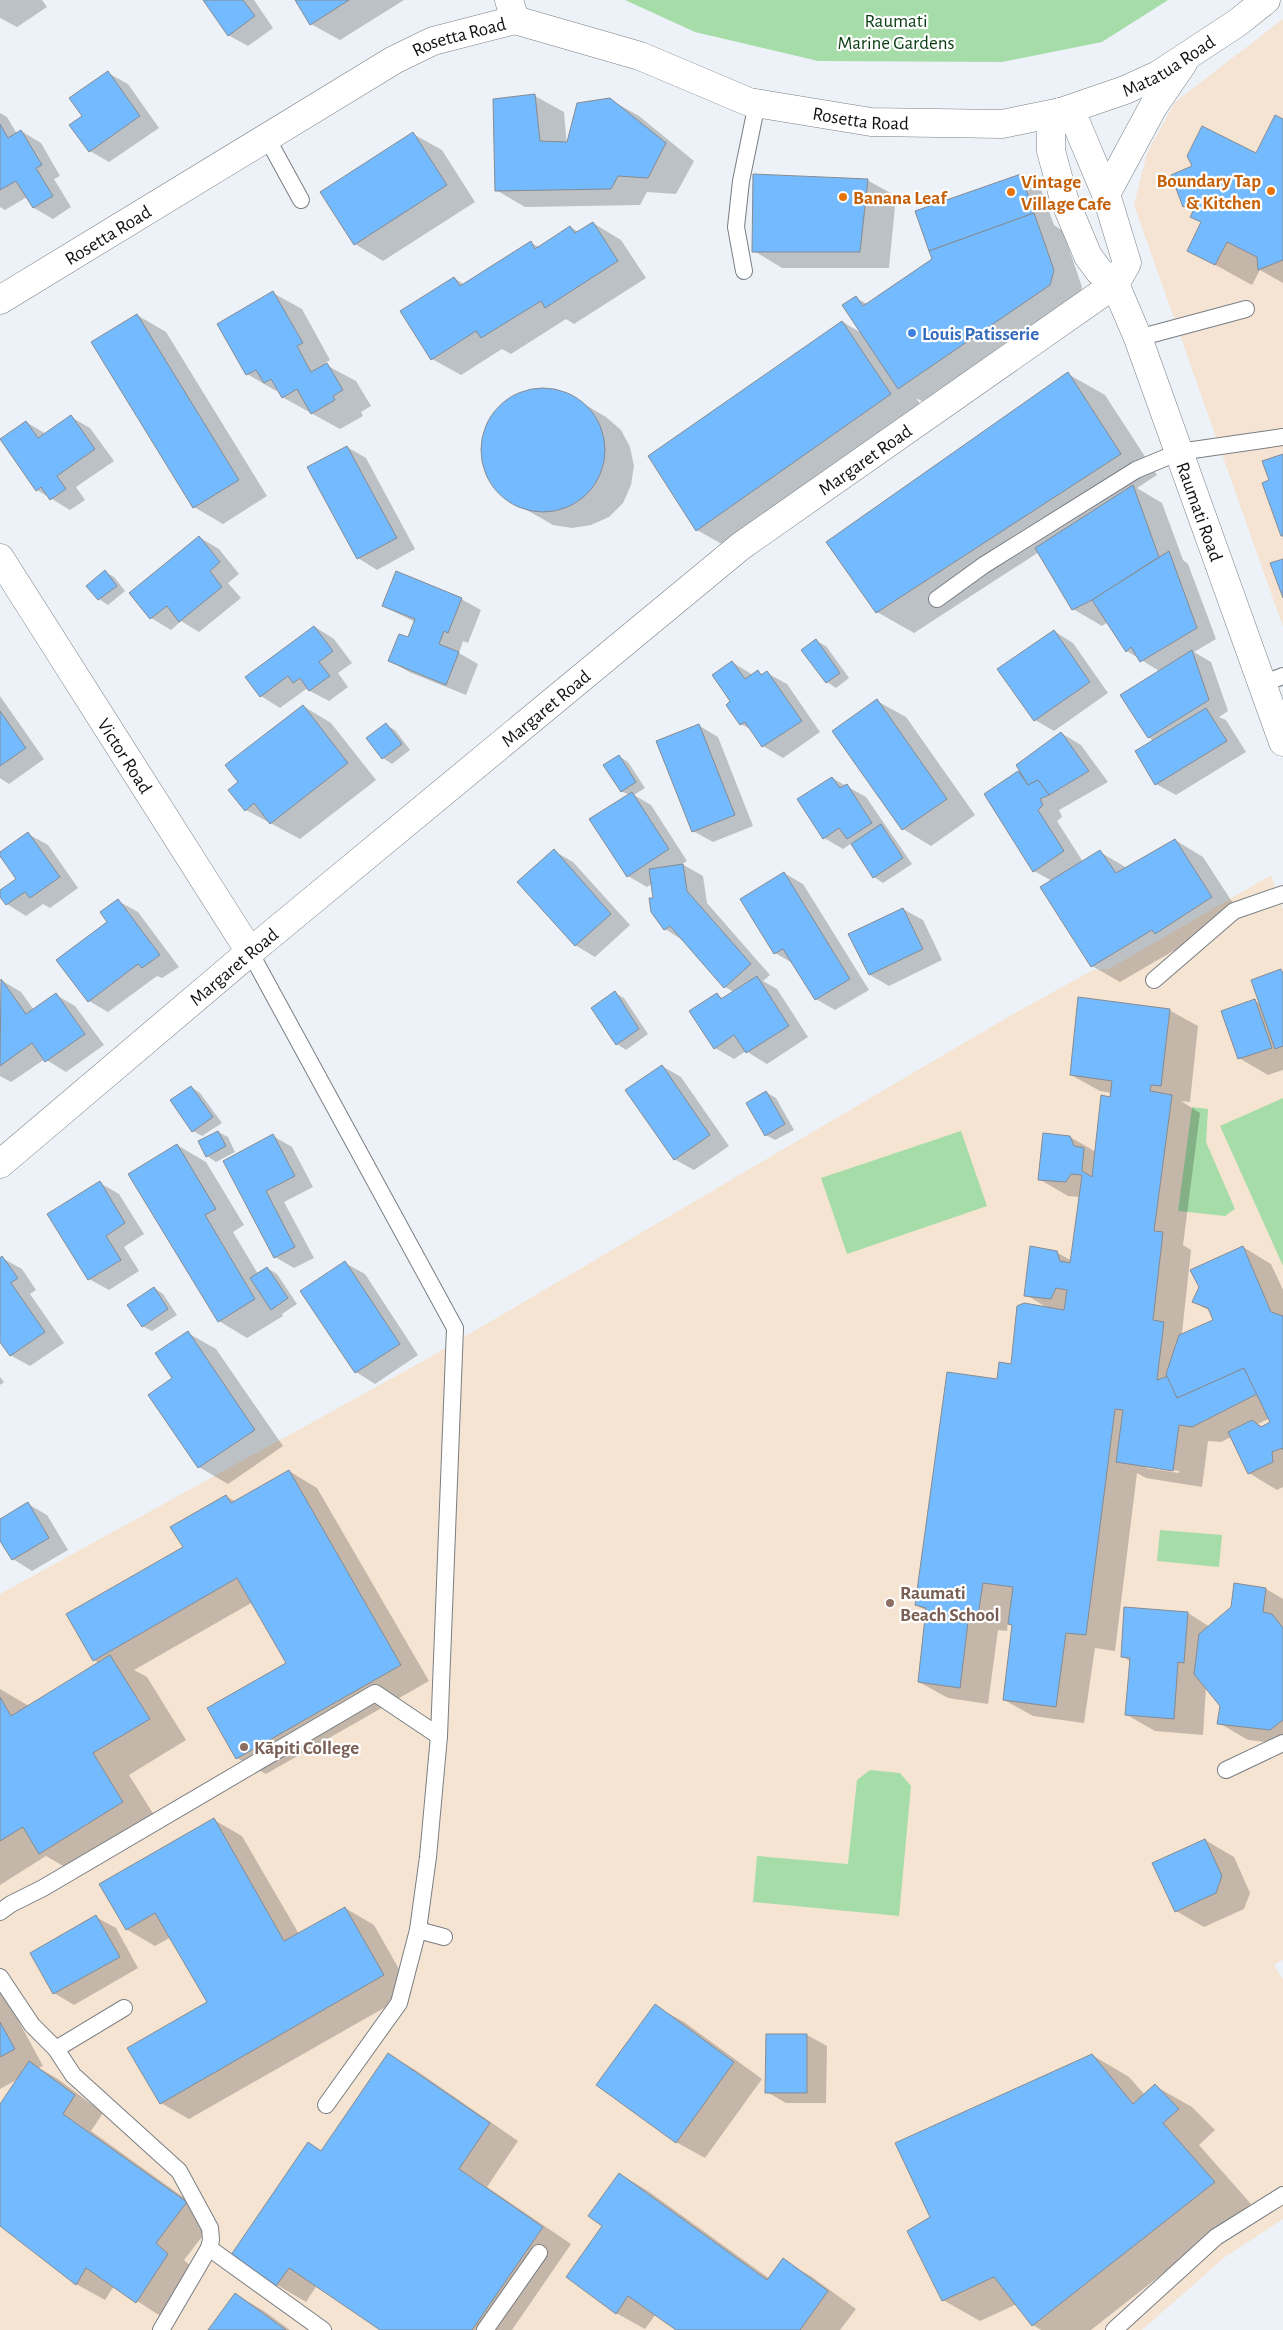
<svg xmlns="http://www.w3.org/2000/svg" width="1283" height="2330" viewBox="0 0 1283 2330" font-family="'Alegreya Sans',sans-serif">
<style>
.commercial{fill:#f5e4d3}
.education{fill:#f6e4d3}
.green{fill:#a6dca8}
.shadow{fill:#0003;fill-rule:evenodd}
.building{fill:#74bafe;stroke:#868b91}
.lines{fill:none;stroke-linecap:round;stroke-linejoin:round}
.lane-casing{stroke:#797e83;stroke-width:18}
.street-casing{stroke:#797e83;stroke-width:29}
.secondary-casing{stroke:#797e83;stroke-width:29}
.lane{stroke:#fff;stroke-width:16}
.street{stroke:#fff;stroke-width:28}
.secondary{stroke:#fff;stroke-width:28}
.food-dot{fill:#e8710a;stroke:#fefefe;stroke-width:2}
.shop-dot{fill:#3f7fe0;stroke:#fefefe;stroke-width:2}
.education-dot{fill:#8d6e63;stroke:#fefefe;stroke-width:2}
.labels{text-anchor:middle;stroke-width:4.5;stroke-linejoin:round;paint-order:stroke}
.park-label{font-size:19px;fill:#093e12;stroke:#fefefe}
.street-label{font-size:19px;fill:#101214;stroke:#fefefe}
.food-label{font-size:19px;font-weight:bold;fill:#c56008;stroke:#fefefe;text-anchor:start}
.shop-label{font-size:19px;font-weight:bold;fill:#366cbe;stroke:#fefefe;text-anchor:start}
.education-label{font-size:19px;font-weight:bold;fill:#785e54;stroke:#fefefe;text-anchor:start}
</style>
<rect width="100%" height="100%" fill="#ecf2f8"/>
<!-- commercial -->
<polygon class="commercial" points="1283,19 1283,627 1134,205 1147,153 1175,102"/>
<!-- education -->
<polygon class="education" points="1271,875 1283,909 1283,1960 1274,1965 1283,1980 1283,2219 1225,2257 1142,2330 0,2330 0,1594 425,1360 1008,1017 1093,970 1109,969"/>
<!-- green -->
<g class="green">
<polygon points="625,0 1168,0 1102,42 1002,62 818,61 695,32"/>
<polygon points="1283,1098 1283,1266 1220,1126"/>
<polygon points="1192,1107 1208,1109 1206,1142 1235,1209 1225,1216 1178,1211"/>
<polygon points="961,1131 987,1206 847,1254 821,1178"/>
<polygon points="1160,1530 1222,1535 1219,1567 1157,1561"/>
<polygon points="870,1770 900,1773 911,1786 899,1916 753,1902 757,1856 848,1864 857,1780"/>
</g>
<!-- shadow -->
<g class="shadow">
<polygon points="0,0 42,0 47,7 17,27 0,18"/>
<polygon points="204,0 254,0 273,28 248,46 228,35"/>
<polygon points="296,0 404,0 340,40 311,24"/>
<polygon points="108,73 128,84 159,128 109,162 90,151 84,116"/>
<polygon points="535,96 564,112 567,146 609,99 639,116 694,161 676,194 647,192 640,205 525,207 496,190"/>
<polygon points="0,113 7,117 17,134 21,131 41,143 60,176 54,179 71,207 53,219 34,208 27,197 5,210 0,207"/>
<polygon points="1283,120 1283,283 1260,270 1252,285 1188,250 1202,222 1194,213 1184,207 1256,154"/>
<polygon points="413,134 442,150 475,202 383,261 355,244"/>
<polygon points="1021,175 1040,187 1054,225 1063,231 1082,287 1078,301 927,404 916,398 928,415 734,551 697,530 843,322 863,334 856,298 867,304 934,259"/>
<polygon points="867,180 896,196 889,268 782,268 754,251"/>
<polygon points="593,223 621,240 646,278 574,324 566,319 511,354 502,349 461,375 432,359 454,278 465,285 531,243 539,247 570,227 579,232"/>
<polygon points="273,293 302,309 330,360 325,363 326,365 356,381 371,406 361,412 363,416 340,429 282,397 278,389 276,391 247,374"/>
<polygon points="137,315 166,332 267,496 223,524 194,507"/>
<polygon points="1068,374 1105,395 1157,475 1137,488 1162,503 1183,560 1188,564 1216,639 1194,652 1211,662 1228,711 1219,717 1226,720 1246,752 1176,795 1156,784 1154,741 1149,738 1159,671 1127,651 1108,622 1102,626 1073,609 1039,552 914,633 877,612"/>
<polygon points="537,390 558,391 577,400 606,417 621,430 630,447 634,466 631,485 623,503 609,517 591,525 572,528 553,525 506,498 492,483 484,464 483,443 489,424 501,407 518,395"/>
<polygon points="71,417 90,428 114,461 76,487 85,500 70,510 37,490 26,422 46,434"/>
<polygon points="347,447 366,458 415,549 377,570 358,558"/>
<polygon points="199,537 219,549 239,574 228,583 241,598 199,632 181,621 171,630 151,618 131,593"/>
<polygon points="105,572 114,577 125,591 108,605 99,599"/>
<polygon points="461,599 481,610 468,643 463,641 459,653 478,664 466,695 409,672 390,661 408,639 415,622 383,606"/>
<polygon points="315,627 334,639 352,663 338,673 348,687 329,701 306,689 280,708 261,696"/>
<polygon points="1054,631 1073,643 1108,693 1054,731 1035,720"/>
<polygon points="816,641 826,646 849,678 836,688 827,682"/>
<polygon points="732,662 753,675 758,672 764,675 767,673 787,684 820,732 783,758 763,746 753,731 741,724 727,705 732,701"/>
<polygon points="0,696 44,759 9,784 0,778"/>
<polygon points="877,701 906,717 975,815 931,846 903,829"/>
<polygon points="303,706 331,723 376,780 300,839 246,810 240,783"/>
<polygon points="386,725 395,730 410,750 392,764 383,758"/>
<polygon points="698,725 718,737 753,826 713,842 693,831"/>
<polygon points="1061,733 1081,745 1108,782 1059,810 1062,817 1057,821 1083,862 1100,852 1127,868 1175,840 1203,857 1240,914 1185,949 1180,947 1120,982 1092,966 1052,881 1034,871 986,795 1020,771 1017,766"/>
<polygon points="619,756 628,762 645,788 634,795 651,805 687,861 682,864 703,876 707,903 770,975 763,981 777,989 808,1037 767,1064 746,1051 734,1059 715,1048 717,995 724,999 734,992 725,987 684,941 665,929 655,899 652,884 647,887 628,876 629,795 621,791"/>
<polygon points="832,778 866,797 912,864 883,883 874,877 852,843 843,849 824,838"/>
<polygon points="28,834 48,845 78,888 50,908 43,904 26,916 7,904 0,892 18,879"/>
<polygon points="554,851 573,862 630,925 595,957 575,945"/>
<polygon points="784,873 803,884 869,990 835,1010 816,999 794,964 775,953"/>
<polygon points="118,901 138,912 179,967 162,978 157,976 108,1012 89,1001 109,922"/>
<polygon points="903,909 923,920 942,960 889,986 870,975"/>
<polygon points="1281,971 1283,972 1283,1070 1268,1075 1239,1058 1255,1001 1260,1004"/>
<polygon points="1,980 21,992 34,1010 56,995 75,1006 104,1045 66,1072 45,1059 11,1082 0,1076"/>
<polygon points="615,993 624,998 648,1034 626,1050 617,1044"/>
<path d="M1169 1010 1198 1026 1190 1102 1181 1101 1200 1113 1183 1245 1191 1250 1182 1333 1183 1334 1215 1321 1210 1311 1193 1302 1243 1247 1271 1264 1283 1290V1487L1277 1490 1249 1473 1231 1437 1221 1442 1208 1441 1202 1487 1146 1478 1137 1473 1115 1651 1095 1648 1084 1723 1033 1716 1004 1700 1013 1625 1008 1622 1007 1631 998 1630 988 1704 948 1698 919 1682 927 1611 916 1605 998 1380 1012 1365 1048 1308 1026 1295 1056 1252 1072 1261 1080 1197 1068 1196 1039 1179 1070 1137 1096 1152 1112 1093 1100 1091 1071 1075ZM1270 1418 1272 1423 1263 1427 1258 1424ZM1146 1466 1179 1471V1473L1146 1468Z"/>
<polygon points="662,1066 681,1077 729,1146 694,1170 674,1159"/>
<polygon points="191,1087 200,1093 222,1123 202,1136 193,1131"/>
<polygon points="766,1092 776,1098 794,1130 775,1140 766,1135"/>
<polygon points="218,1132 228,1137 235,1152 216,1162 207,1156"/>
<polygon points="273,1136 292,1147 313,1187 284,1202 314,1258 294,1268 275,1257 225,1161"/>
<polygon points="177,1145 206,1162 244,1225 233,1232 258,1274 267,1268 277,1274 297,1304 282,1314 283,1316 247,1338 219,1321"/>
<polygon points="100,1183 119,1194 144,1234 124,1247 139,1271 109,1290 89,1279"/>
<polygon points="2,1258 22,1269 36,1290 30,1294 64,1343 30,1366 10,1355 0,1341 0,1259"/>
<polygon points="345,1263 365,1274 418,1355 375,1384 356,1372"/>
<polygon points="154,1288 163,1294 177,1315 152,1331 142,1326"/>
<polygon points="188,1333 216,1349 283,1446 228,1484 199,1467 149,1395 174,1378"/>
<polygon points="0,1377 4,1382 0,1385"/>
<polygon points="289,1471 317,1488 429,1681 266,1774 237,1758 288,1664 253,1602 134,1670 147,1677 186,1740 129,1775 159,1823 77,1874 46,1856 0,1885 0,1689 29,1706 99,1663 94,1660 226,1496 236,1502"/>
<polygon points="28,1504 47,1515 68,1550 32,1571 13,1559 0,1538 0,1520"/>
<polygon points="1235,1585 1266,1589 1283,1599 1283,1744 1248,1740 1219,1723 1221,1706 1206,1687 1203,1735 1155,1731 1127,1715 1131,1662 1122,1656 1188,1613 1210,1627 1232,1608"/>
<polygon points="214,1820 242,1836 299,1934 345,1908 374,1925 412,1992 189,2119 161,2103 208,2003 171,1937 155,1946 126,1929"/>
<polygon points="1205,1840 1234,1857 1250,1893 1244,1909 1204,1927 1176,1911"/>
<polygon points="96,1917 116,1928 138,1968 74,2005 54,1993 32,1954"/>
<polygon points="0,1987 43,2066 39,2068 58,2079 103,2113 91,2131 215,2220 184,2260 196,2271 165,2319 114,2286 105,2300 76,2284 0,2224 0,2106 18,2079 0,2089"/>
<polygon points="655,2006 684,2022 762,2079 705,2158 676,2142"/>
<polygon points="767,2035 807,2035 827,2046 826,2103 786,2103 767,2092"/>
<polygon points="389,2054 417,2071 518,2141 487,2187 571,2244 512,2330 382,2330 317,2285 306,2302 277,2285 233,2255 322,2152"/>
<polygon points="1092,2055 1129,2077 1145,2095 1155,2086 1192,2107 1215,2130 1199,2145 1251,2204 1091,2330 1041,2330 1033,2325 1017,2304 980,2321 943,2300 932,2218"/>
<polygon points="620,2174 648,2191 770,2279 783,2260 812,2277 856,2309 840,2330 678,2330 656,2314 645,2329 616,2313 604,2226"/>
<polygon points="235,2294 264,2311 290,2330 209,2330"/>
</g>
<!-- building -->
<g class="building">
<polygon points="203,0 243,0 255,16 228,36"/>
<polygon points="295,0 349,0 310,25"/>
<polygon points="108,71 140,116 89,152 69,125 82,116 69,98"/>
<polygon points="535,94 540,141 567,142 577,103 610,98 666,143 648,178 618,176 611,189 495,191 493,99"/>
<polygon points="1275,115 1283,119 1283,260 1258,270 1257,257 1227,242 1215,265 1187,251 1201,222 1190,217 1199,200 1183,207 1171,175 1192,166 1187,156 1202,126 1256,153"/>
<polygon points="0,124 8,138 21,130 42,165 36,168 53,196 33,208 16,181 0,190"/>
<polygon points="413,132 447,185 354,245 320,192"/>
<polygon points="753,174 868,179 860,252 752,252"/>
<polygon points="1021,174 1034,213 929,251 915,211"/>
<polygon points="1034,213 1054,270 1050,285 898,389 842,305 856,296 863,306 932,259 929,251"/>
<polygon points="593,222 618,261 545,308 541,301 481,338 476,331 431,360 400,311 454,277 460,286 531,241 535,249 570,226 575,233"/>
<polygon points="273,291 303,343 297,346 311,372 327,363 343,390 333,396 335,400 311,414 297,389 282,398 271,379 264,383 256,370 246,375 217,324"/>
<polygon points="137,314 239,480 193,508 91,342"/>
<polygon points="842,321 891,394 696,531 648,456"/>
<polygon points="1068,372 1121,454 876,613 826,542"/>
<circle cx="543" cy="450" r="62"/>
<polygon points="71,415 95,449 57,476 66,489 50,500 41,487 36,491 0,439 26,421 38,438"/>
<polygon points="347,446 397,538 357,559 307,467"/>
<polygon points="1283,454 1283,536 1281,536 1262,483 1269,480 1262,461"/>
<polygon points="1133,485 1159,557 1092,600 1072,610 1035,548"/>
<polygon points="199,536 220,562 210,571 222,587 179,622 167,606 150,619 129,593"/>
<polygon points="1169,551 1197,628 1140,662 1131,647 1126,652 1092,600"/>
<polygon points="1283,559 1283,598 1270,563"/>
<polygon points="105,570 117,586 98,600 86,586"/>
<polygon points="396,571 462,598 448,633 444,631 439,644 459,652 446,685 388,661 399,634 408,637 415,619 382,606"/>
<polygon points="314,626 333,651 319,662 330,676 309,691 300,678 293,683 288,676 260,697 245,677"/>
<polygon points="1054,630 1090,682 1034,721 997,669"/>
<polygon points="816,639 840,673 826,683 801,650"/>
<polygon points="1192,650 1209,700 1148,738 1120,695"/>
<polygon points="732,661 745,679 758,670 761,675 767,671 802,721 762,747 745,722 740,725 726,705 730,701 712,675"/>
<polygon points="877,699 947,799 902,830 832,731"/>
<polygon points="303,705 348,763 270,824 254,803 245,811 228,790 238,782 225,765"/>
<polygon points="1206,708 1227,741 1155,785 1135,751"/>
<polygon points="0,711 26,748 0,766"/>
<polygon points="386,723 402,744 382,759 366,738"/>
<polygon points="699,724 735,815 692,832 656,741"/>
<polygon points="1061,732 1089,771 1049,795 1038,780 1028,785 1016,765"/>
<polygon points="619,755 636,782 621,792 603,765"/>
<polygon points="1018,771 1028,785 1038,780 1049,795 1040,799 1043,805 1038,810 1064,851 1033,872 984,794"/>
<polygon points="832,777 840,788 847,784 872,823 847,839 839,828 823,839 797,799"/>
<polygon points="632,792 669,849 627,877 589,819"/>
<polygon points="881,824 903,858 873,878 851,844"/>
<polygon points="28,832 60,877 30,898 25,892 6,905 0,897 0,890 16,879 0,856 0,852"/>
<polygon points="1175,839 1212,897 1155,934 1152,930 1091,967 1040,887 1100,850 1116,873"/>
<polygon points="554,849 611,914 575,946 517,882"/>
<polygon points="683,864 687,891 751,964 724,988 670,926 664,930 651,912 649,898 653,898 649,869"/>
<polygon points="784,872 850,979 815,1000 783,949 774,954 740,899"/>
<polygon points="118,899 160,955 142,968 138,964 88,1002 56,960 107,922 100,912"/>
<polygon points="903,908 923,949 869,975 848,934"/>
<polygon points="1281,969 1283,974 1283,1046 1275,1049 1251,980"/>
<polygon points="757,976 789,1026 746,1053 734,1035 714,1049 689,1011 717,993 721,999"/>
<polygon points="1,979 26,1014 56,993 85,1034 45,1062 32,1043 0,1066"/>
<polygon points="615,991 639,1029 616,1045 591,1008"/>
<polygon points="1078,997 1170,1009 1161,1086 1151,1085 1150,1091 1172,1095 1154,1231 1163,1232 1153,1320 1164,1322 1157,1380 1168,1376 1177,1398 1244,1368 1257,1394 1192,1427 1179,1425 1173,1471 1116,1462 1123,1410 1115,1409 1086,1635 1066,1633 1056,1707 1003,1700 1012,1625 1008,1624 1013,1587 983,1583 978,1615 969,1614 960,1688 918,1682 926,1608 915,1605 947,1372 997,1379 999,1362 1011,1364 1017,1306 1024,1303 1064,1310 1067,1290 1056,1288 1051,1299 1024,1296 1030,1246 1057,1251 1060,1261 1070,1263 1082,1175 1071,1174 1066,1182 1038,1180 1043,1133 1070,1136 1074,1146 1084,1148 1082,1171 1092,1177 1101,1095 1110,1097 1112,1081 1070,1075"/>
<polygon points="1255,999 1272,1048 1238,1059 1221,1011"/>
<polygon points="662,1065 710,1135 674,1160 625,1090"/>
<polygon points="191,1086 213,1117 192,1132 170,1100"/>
<polygon points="766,1091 785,1124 765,1136 746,1103"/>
<polygon points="218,1131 226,1146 206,1157 198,1141"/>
<polygon points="273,1134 295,1176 266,1191 295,1247 274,1258 223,1161"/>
<polygon points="177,1144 216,1209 205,1215 255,1299 218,1322 128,1174"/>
<polygon points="100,1181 125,1223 106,1236 121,1260 88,1280 47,1214"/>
<polygon points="1243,1246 1271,1312 1283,1316 1283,1450 1282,1448 1272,1452 1273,1462 1248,1474 1228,1432 1252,1420 1261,1427 1270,1422 1244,1368 1177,1398 1166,1374 1179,1335 1213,1320 1208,1308 1192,1302 1199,1287 1190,1270"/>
<polygon points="2,1256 18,1278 11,1283 45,1332 10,1356 0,1342 0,1258"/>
<polygon points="345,1261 400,1344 355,1373 300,1291"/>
<polygon points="267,1267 288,1298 271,1310 250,1278"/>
<polygon points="154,1287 168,1309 142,1327 127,1305"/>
<polygon points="188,1331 255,1430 198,1468 148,1395 172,1378 155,1353"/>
<polygon points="289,1470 401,1665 236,1759 207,1708 286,1663 237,1578 93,1661 66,1614 183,1547 170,1527 226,1495 231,1503"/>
<polygon points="28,1502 49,1538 12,1560 0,1541 0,1519"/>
<polygon points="1234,1583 1266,1588 1263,1612 1272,1614 1283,1628 1283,1720 1270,1730 1217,1724 1220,1706 1194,1674 1199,1634 1231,1607"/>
<polygon points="1124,1607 1188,1612 1184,1663 1178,1662 1174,1719 1125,1715 1130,1658 1121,1657"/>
<polygon points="110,1655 150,1719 93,1753 123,1802 39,1854 23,1827 0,1841 0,1697 11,1716"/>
<polygon points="214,1818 284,1941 345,1907 384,1975 160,2104 127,2048 207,2002 155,1913 126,1930 99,1884"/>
<polygon points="1205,1839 1222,1876 1216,1893 1175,1912 1152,1863"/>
<polygon points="96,1915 120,1957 53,1994 30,1953"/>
<polygon points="655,2004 734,2062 676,2143 596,2085"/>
<polygon points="0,2022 15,2049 0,2057"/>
<polygon points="766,2034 807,2034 807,2093 765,2093"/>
<polygon points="388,2053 490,2123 459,2169 543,2227 472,2330 380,2330 289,2268 276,2286 231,2255 308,2142 321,2151"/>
<polygon points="1092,2054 1133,2104 1155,2084 1179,2109 1163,2123 1215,2182 1032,2326 994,2277 942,2301 907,2231 930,2217 895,2143"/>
<polygon points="29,2061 75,2095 63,2114 187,2202 156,2243 168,2254 136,2303 86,2268 76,2285 0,2226 0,2104"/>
<polygon points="619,2173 767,2280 783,2258 828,2291 800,2330 676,2330 628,2296 616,2314 566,2277 602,2226 588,2216"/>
<polygon points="235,2293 286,2330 208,2330"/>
</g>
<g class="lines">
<!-- lane casing -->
<g class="lane-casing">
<g id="lane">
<polyline points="267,138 301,200"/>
<polyline points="744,271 736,227 741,181 757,103"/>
<polyline points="1138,338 1246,309"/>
<polyline points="937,599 984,565 1136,470 1179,452 1283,437"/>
<polyline points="1262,684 1283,676"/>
<polyline points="250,952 455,1328 439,1736 428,1857 418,1930"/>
<polyline points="1154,980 1234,911 1283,894"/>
<polyline points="1226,1770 1283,1743"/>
<polyline points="0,1912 11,1904 43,1888 375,1693 439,1736"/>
<polyline points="0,1977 32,2025 56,2049 73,2075 179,2171 210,2228 211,2240 209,2248 161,2330"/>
<polyline points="56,2049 124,2008"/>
<polyline points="326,2105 399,2003 418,1930 444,1937"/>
<polyline points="209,2248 323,2330"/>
<polyline points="485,2330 539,2253"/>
<polyline points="1114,2330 1216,2237 1283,2195"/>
</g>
</g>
<!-- street casing -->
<g class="street-casing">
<g id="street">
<polyline points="509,0 515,20"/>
<path id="s1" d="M0 558 250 952"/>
<path id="s2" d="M0 1164 250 952 741 546 1115 284"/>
</g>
</g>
<!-- secondary casing -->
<g class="secondary-casing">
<g id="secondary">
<path id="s3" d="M1061 112 1051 126V151L1064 199 1088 256 1099 271 1115 284 1138 338 1283 742"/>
<polyline points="1061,112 1077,125 1082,137 1106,194 1127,263 1115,284"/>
<polyline points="1106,194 1153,107 1183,63"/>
<path id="s4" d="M0 300 394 60 433 41 515 20 640 56 749 102 871 122 1002 124 1061 112 1125 90 1158 75 1237 23 1266 0"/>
</g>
</g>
<!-- lane -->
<use href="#lane" class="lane"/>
<!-- street -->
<use href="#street" class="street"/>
<!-- secondary -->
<use href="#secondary" class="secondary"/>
</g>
<!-- markers -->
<g class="food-dot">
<circle cx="1271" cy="191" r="5"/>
<circle cx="1011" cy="192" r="5"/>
<circle cx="843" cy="197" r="5"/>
</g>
<circle class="shop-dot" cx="912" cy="333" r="5"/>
<g class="education-dot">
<circle cx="890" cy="1603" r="5"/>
<circle cx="244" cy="1747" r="5"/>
</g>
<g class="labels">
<!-- park labels -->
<g class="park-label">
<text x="896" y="27">Raumati<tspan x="896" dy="22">Marine Gardens</tspan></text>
</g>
<!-- street labels -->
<g class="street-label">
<text dy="7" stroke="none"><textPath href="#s4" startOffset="531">Rosetta Road</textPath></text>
<text dy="7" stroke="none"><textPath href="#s4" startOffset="1270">Matatua Road</textPath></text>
<text dy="7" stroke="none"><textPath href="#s4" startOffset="951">Rosetta Road</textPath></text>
<text dy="7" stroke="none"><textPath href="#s4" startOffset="126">Rosetta Road</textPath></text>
<text dy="7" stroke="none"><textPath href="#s2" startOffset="1116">Margaret Road</textPath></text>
<text dy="7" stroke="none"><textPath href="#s3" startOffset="436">Raumati Road</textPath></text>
<text dy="7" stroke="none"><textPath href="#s2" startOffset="711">Margaret Road</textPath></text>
<text dy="7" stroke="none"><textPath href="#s1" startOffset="234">Victor Road</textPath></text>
<text dy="7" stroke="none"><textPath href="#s2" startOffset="306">Margaret Road</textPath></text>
</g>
<!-- food labels -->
<g class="food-label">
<text x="1261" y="187" text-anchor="end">Boundary Tap<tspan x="1261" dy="22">&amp; Kitchen</tspan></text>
<text x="1021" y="188">Vintage<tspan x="1021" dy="22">Village Cafe</tspan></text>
<text x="853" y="204">Banana Leaf</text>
</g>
<!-- shop labels -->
<g class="shop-label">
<text x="922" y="340">Louis Patisserie</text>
</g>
<!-- education labels -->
<g class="education-label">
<text x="900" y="1599">Raumati<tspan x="900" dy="22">Beach School</tspan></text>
<text x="254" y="1754">Kāpiti College</text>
</g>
</g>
</svg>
